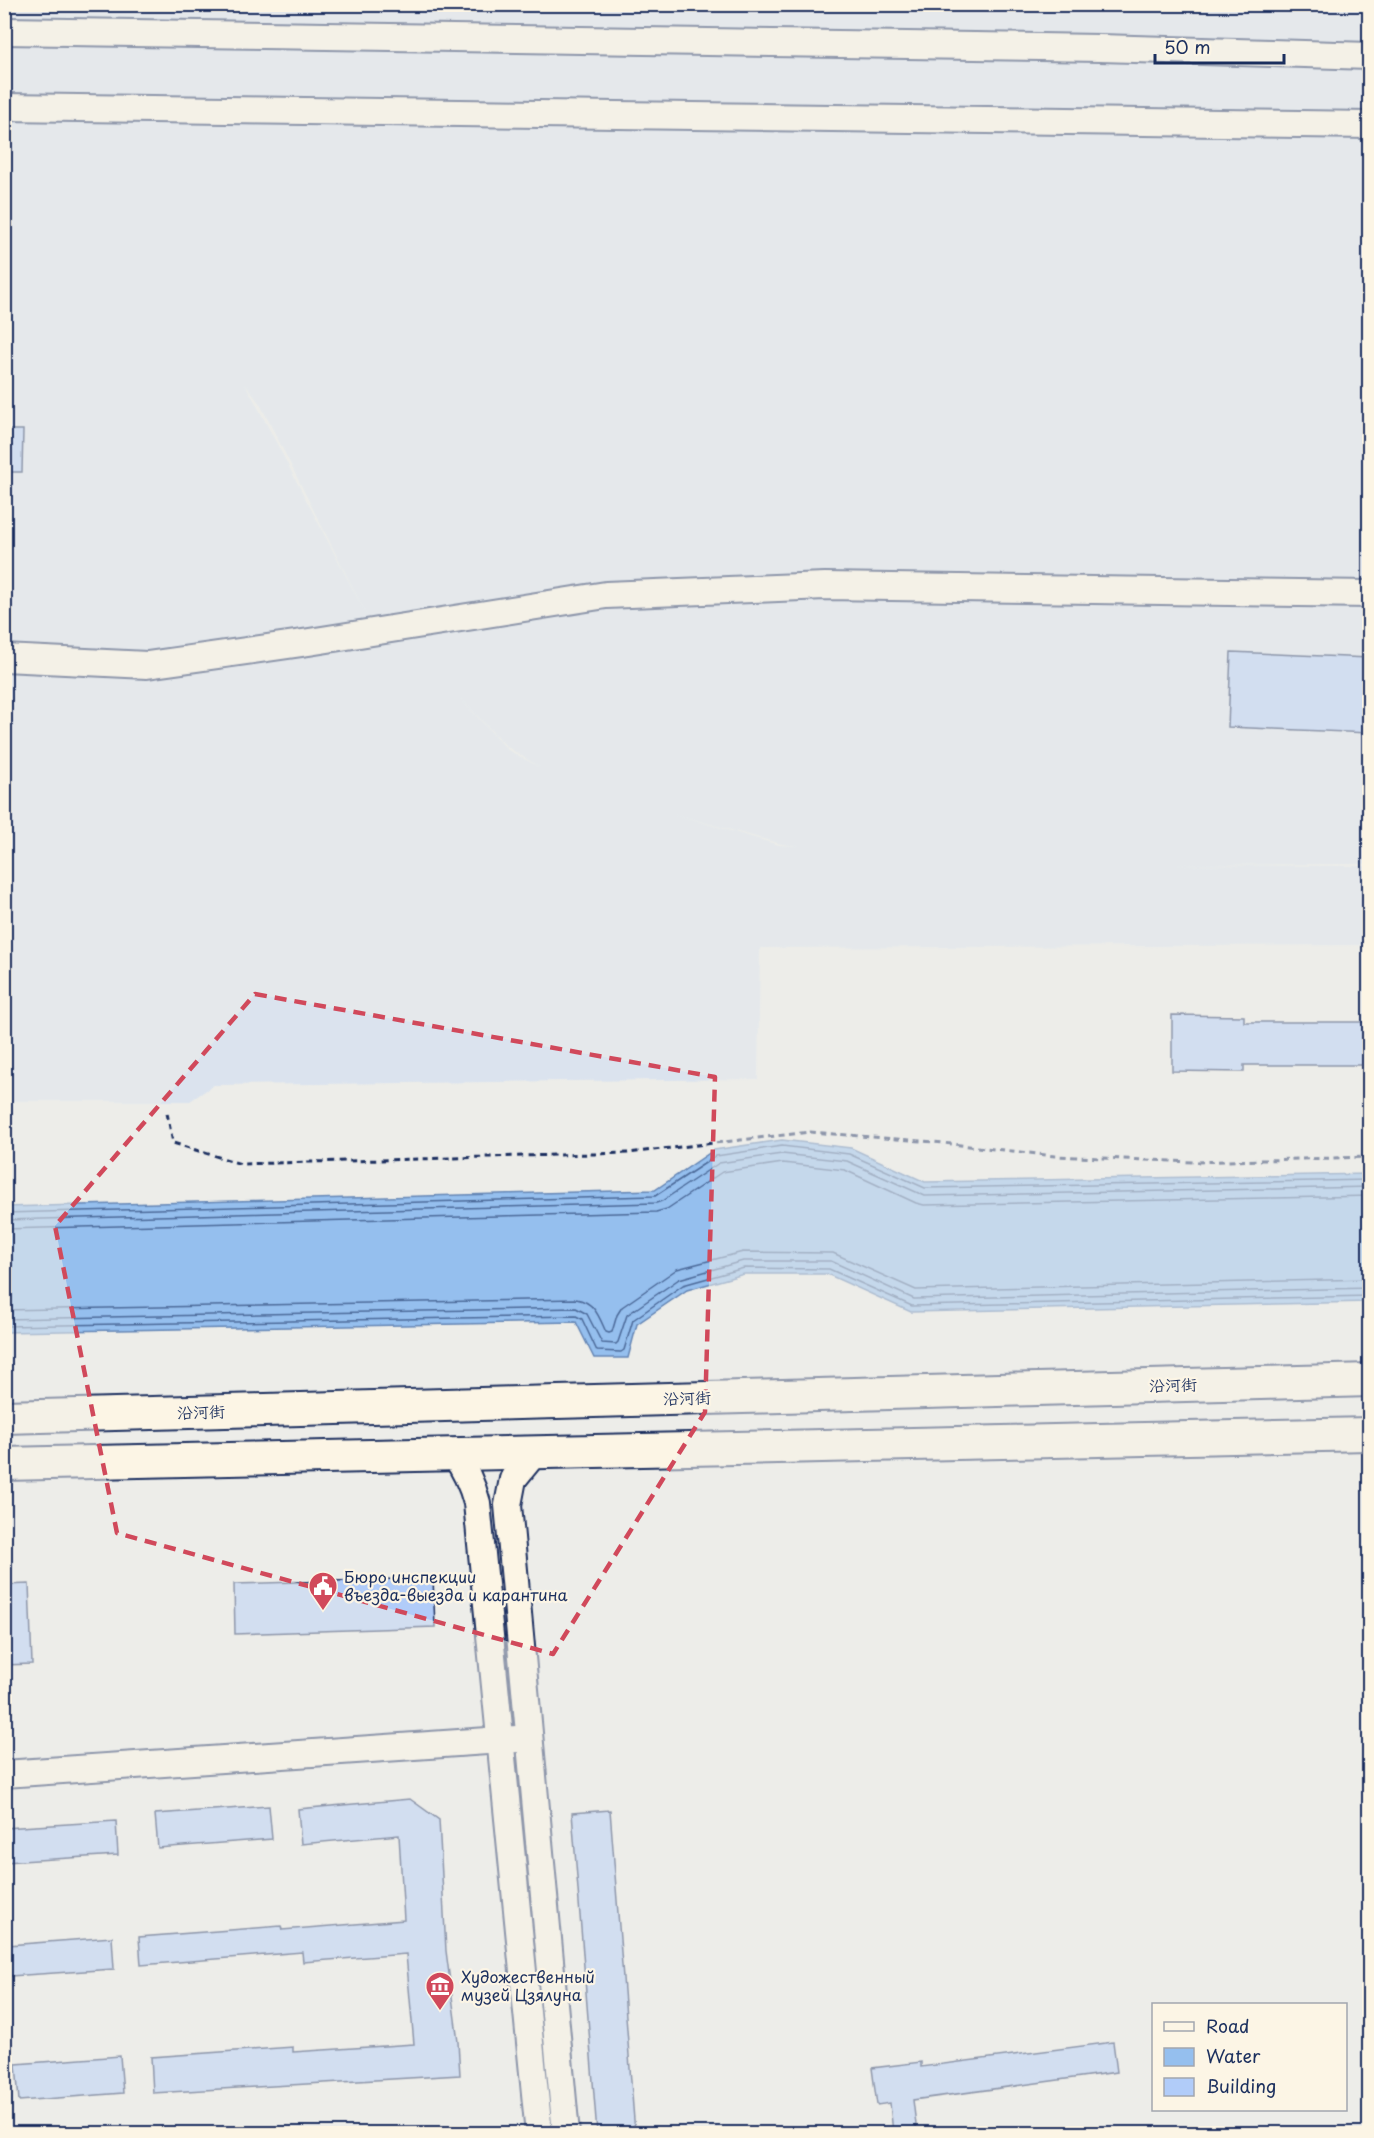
<svg xmlns="http://www.w3.org/2000/svg" width="1374" height="2138" viewBox="0 0 1374 2138" font-family="'Playpen Sans','LXGW WenKai TC',sans-serif">
<style>
.built{fill:#dbe3ee;fill-rule:evenodd}
.water{fill:#95bfee;stroke:#6485b4;stroke-width:1.5}
.lines{fill:none;stroke-linecap:round;stroke-linejoin:round}
.shore{stroke:#4c6998;stroke-width:1.5}
.building{fill:#b1ccf9;stroke:#1b2f5e;stroke-width:1.5}
.minor-casing{stroke:#1b2f5e;stroke-width:30}
.major-casing{stroke:#1b2f5e;stroke-width:36}
.path{stroke:#1b2f5e;stroke-width:3;stroke-dasharray:6 4.5;stroke-linecap:butt}
.minor{stroke:#fcf5e5;stroke-width:26}
.major{stroke:#fcf5e5;stroke-width:32}
.marked{fill:none;stroke:#d1495b;stroke-width:4.5;stroke-dasharray:12 8;stroke-linejoin:round}
.labels{text-anchor:middle;stroke-width:4.5;stroke-linejoin:round;paint-order:stroke}
.street-label{font-size:16px;fill:#1b2f5e;stroke:#fcf5e5}
.poi-label{font-size:16px;fill:#1b2f5e;stroke:#fcf5e5;text-anchor:start}
</style>
<rect width="100%" height="100%" fill="#edede9"/>
<filter id="ink" filterUnits="userSpaceOnUse"><feTurbulence type="fractalNoise" baseFrequency=".0167" numOctaves="2"/><feDisplacementMap in="SourceGraphic" scale="12" xChannelSelector="R" yChannelSelector="G"/><feConvolveMatrix kernelMatrix="1 2 1 2 8 2 1 2 1" color-interpolation-filters="sRGB"/></filter>
<g filter="url(#ink)">
<!-- built -->
<path class="built" d="M4 5H1369V864L1169 865 1369 866V945L760 948 758 1079 214 1085 190 1101H5ZM245 384 260 404 367 616 253 398ZM459 697 506 746 539 767 508 750ZM674 814 781 844 797 846 779 845Z"/>
<!-- water -->
<polygon class="water" points="782,1140 851,1148 925,1182 1369,1174 1369,1302 911,1312 827,1274 744,1274 687,1290 637,1324 628,1358 594,1358 576,1322 5,1332 5,1207 655,1190 714,1150"/>
<g class="lines">
<!-- shore -->
<g class="shore">
<polyline points="4,1213 655,1196 716,1156 782,1146 849,1154 925,1188 1370,1180"/>
<polyline points="4,1220 656,1203 662,1201 719,1163 782,1154 847,1161 925,1196 1370,1187"/>
<polyline points="4,1229 656,1212 667,1209 722,1172 783,1163 845,1170 916,1203 924,1205 1370,1196"/>
<path d="M4 1310 576 1299C595 1302 599 1317 606 1332L609 1333 612 1332 617 1315 622 1307 677 1269 743 1252 833 1253 916 1290 1370 1279"/>
<polyline points="4,1319 576,1308 587,1314 602,1343 616,1344 618,1342 627,1315 679,1279 743,1261 831,1261 914,1299 1370,1288"/>
<polyline points="4,1326 576,1316 582,1319 597,1351 621,1352 624,1350 633,1320 683,1285 744,1268 829,1269 912,1306 1370,1296"/>
</g>
</g>
<!-- building -->
<g class="building">
<polygon points="4,430 23,430 22,472 4,472"/>
<polygon points="1231,652 1370,658 1370,733 1228,727"/>
<polygon points="1172,1015 1244,1016 1244,1022 1370,1022 1370,1065 1244,1065 1244,1072 1172,1071"/>
<polygon points="433,1578 435,1627 235,1634 234,1584"/>
<polygon points="29,1584 32,1664 4,1665 4,1585"/>
<polygon points="410,1799 439,1820 446,1951 458,2042 460,2075 153,2093 151,2057 293,2047 293,2052 414,2044 406,1954 303,1962 302,1952 141,1965 139,1937 281,1926 282,1930 404,1920 399,1835 301,1844 298,1809"/>
<polygon points="269,1806 272,1839 158,1848 155,1814"/>
<polygon points="610,1810 635,2133 597,2133 572,1813"/>
<polygon points="116,1821 118,1855 5,1862 4,1828"/>
<polygon points="112,1937 114,1969 10,1976 8,1945"/>
<polygon points="1113,2042 1117,2072 913,2100 917,2133 893,2133 890,2103 877,2105 872,2068 921,2062 921,2067"/>
<polygon points="120,2056 123,2093 19,2101 16,2064"/>
</g>
<g class="lines">
<!-- minor casing -->
<g class="minor-casing">
<g id="minor">
<polyline points="4,31 1100,48 1370,56"/>
<polyline points="4,107 1370,125"/>
<polyline points="4,658 147,665 309,642 606,595 825,586 1370,594"/>
<polyline points="535,1452 513,1479 508,1505 566,2134"/>
<path d="M454 1454C466 1470 472 1484 477 1503L539 2134"/>
<polyline points="4,1774 517,1739"/>
</g>
</g>
<!-- major casing -->
<g class="major-casing">
<g id="major">
<polyline points="4,1417 1370,1380"/>
<polyline points="4,1464 1370,1434"/>
</g>
</g>
<!-- path -->
<polyline class="path" points="167,1113 173,1143 241,1164 628,1153 810,1132 934,1142 1055,1156 1193,1162 1370,1157"/>
<!-- minor -->
<use href="#minor" class="minor"/>
<!-- major -->
<use href="#major" class="major"/>
</g>
</g>
<!-- marked area -->
<path d="M0 0H1374V2138H0ZM255 994 715 1077 705 1412 553 1654 117 1533 55 1226Z" fill="#edede9" fill-opacity=".55" fill-rule="evenodd"/>
<path class="marked" d="M255 994 715 1077 705 1412 553 1654 117 1533 55 1226Z"/>
<!-- icons -->
<defs>
<g id="civic-pin" transform="scale(1.5)"><path d="M0 17L-7.5 6A9.5 9.5 0 1 1 7.5 6Z" fill="#d1495b" stroke="#fcf5e5"/><path d="M-.6-6.5H3V-4.5H.6V-3L4-1V1h2V6H-6V1h2V-1L-.6-3ZM-1.2 2.5V6h2.4V2.5Z" fill="#fff"/></g>
<g id="museum-pin" transform="scale(1.5)"><path d="M0 17L-7.5 6A9.5 9.5 0 1 1 7.5 6Z" fill="#d1495b" stroke="#fcf5e5"/><path d="M0-6L6-3V-2H-6V-3ZM-5-1h2V3h-2ZM-1-1h2V3h-2ZM3-1h2V3H3ZM-6 4H6V6H-6Z" fill="#fff"/></g>
</defs>
<g fill-rule="evenodd">
<use href="#civic-pin" x="323" y="1586"/>
<use href="#museum-pin" x="440" y="1986"/>
</g>
<g class="labels">
<!-- street labels -->
<g class="street-label">
<text transform="translate(1173 1385) rotate(-2)" y="6">沿河街</text>
<text transform="translate(687 1398) rotate(-2)" y="6">沿河街</text>
<text transform="translate(201 1412) rotate(-2)" y="6">沿河街</text>
</g>
<!-- poi labels -->
<g class="poi-label">
<text x="344" y="1583">Бюро инспекции<tspan x="344" dy="18">въезда-выезда и карантина</tspan></text>
<text x="461" y="1983">Художественный<tspan x="461" dy="18">музей Цзялуна</tspan></text>
</g>
</g>
<!-- margin -->
<rect width="1374" height="2138" fill="none" stroke="#fcf5e5" stroke-width="24"/>
<rect x="12" y="12" width="1350" height="2114" fill="none" stroke="#1b2f5e" stroke-width="2" filter="url(#ink)"/>
<!-- legend -->
<rect x="1152" y="2003" width="195" height="108" fill="#fcf5e5" stroke="#a2a6af" stroke-width="1.5"/>
<rect x="1164" y="2022" width="30" height="9" fill="#fcf5e5" stroke="#a2a6af" stroke-width="1.5"/>
<text x="1206" y="2033" font-size="18" fill="#1b2f5e">Road</text>
<rect x="1164" y="2048" width="30" height="18" fill="#95bfee" stroke="#a2a6af" stroke-width="1.5"/>
<text x="1206" y="2063" font-size="18" fill="#1b2f5e">Water</text>
<rect x="1164" y="2078" width="30" height="18" fill="#b1ccf9" stroke="#a2a6af" stroke-width="1.5"/>
<text x="1206" y="2093" font-size="18" fill="#1b2f5e">Building</text>
<!-- scale -->
<path d="M1155 54v9h129v-9" fill="none" stroke="#1b2f5e" stroke-width="3"/>
<text x="1164" y="54" font-size="18" fill="#1b2f5e" stroke="#fcf5e5" stroke-width="4.5" paint-order="stroke">50 m</text>
</svg>
